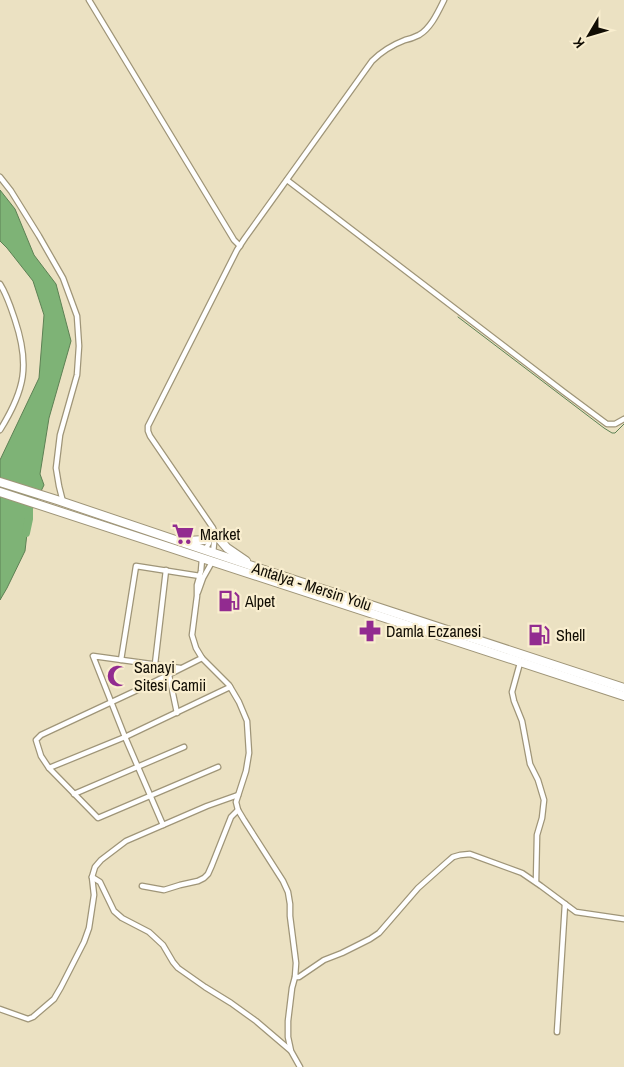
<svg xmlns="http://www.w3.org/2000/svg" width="624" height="1067" viewBox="0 0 624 1067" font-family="'Archivo Narrow',sans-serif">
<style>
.water{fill:#7eb376;stroke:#5d8154}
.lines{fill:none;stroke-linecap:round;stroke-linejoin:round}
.stream{stroke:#5d8154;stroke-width:1}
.river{stroke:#7eb376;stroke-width:8}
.minor-casing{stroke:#9f9578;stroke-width:7}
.trunk-casing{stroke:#9f9578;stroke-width:10}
.minor{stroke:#fff;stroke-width:4.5}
.trunk{stroke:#fff;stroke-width:8}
.labels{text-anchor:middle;stroke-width:4.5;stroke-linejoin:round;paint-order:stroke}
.poi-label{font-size:16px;fill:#110d04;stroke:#f9eecf;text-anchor:start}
.street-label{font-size:16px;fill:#110d04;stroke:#f9eecf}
</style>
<rect width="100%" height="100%" fill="#ebe1c2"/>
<!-- water -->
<polygon class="water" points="0,190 15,209 34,255 56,284 71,341 49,418 40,474 44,485 29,516 25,551 7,588 0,600 0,460 39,378 44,315 33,281 7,248 0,241"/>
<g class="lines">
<!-- stream -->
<polyline class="stream" points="458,317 604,428 612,433 615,433 624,424"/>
<!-- river -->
<polyline class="river" points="26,533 29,519 29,505"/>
<!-- minor casing -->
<g class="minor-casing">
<g id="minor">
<polyline points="89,0 234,240 240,246"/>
<polyline points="0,177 11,191 39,236 63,278 77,316 79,346 77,375 60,435 56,468 59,486 63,502"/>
<polyline points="287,180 564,392 607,424 615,424 624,419"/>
<path d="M0 284C7 295 11 308 15 320 30 365 25 390 0 430"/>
<polyline points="205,550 209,543 211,536"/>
<path d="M213 553 215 534 213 528 150 436 148 431V426L237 250 245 238 372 61C382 51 392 45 405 40 410 39 415 37 419 35 431 28 438 12 444 0"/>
<polyline points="202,559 201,571 197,585 197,596 192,635 196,648 202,658 229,685 239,702 247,721 249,753 246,771 236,802 238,810 244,820 283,881 288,892 290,904 290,916 296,963 295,977 292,988 288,1021 288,1037 291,1051 300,1067"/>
<polyline points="198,592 203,578 212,562"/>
<polyline points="202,658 146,686 41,735 36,740 41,756 49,768 98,818 218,767"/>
<polyline points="121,660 136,566 200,576"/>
<polyline points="520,663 512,692 514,701 522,721 530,764 538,780 544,800 542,818 537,835 536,882"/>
<polyline points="155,664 166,570"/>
<polyline points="169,675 177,713"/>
<polyline points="49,768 125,737 230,687"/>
<polyline points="74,794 184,747"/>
<polyline points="163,825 125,737 93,656 180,668"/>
<polyline points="92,877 100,882 114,911 122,918 149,932 163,945 173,962 178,968 205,987 231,1003 256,1021 290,1050"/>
<polyline points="142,886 164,890 180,885 198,881 204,878 208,874 212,865 231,817 238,810"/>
<polyline points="295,977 299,977 324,960 342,953 370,939 379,933 418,888 446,863 453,857 460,855 470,854 522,873 541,886 576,912 624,919"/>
<polyline points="0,1009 28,1019 33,1017 54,999 61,987 84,942 89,928 94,895 92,877 95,867 101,860 126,841 207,806 238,795"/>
<polyline points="557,1032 565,904"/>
</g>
</g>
<!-- trunk casing -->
<g class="trunk-casing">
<g id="trunk">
<polyline points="0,482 57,500 258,568 624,688"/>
<polyline points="0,492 624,696"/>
<polyline points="215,534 227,548 246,561"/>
<polyline points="186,541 205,540 211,534"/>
</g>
</g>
<!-- minor -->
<use href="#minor" class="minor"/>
<!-- trunk -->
<use href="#trunk" class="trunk"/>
</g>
<!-- icons -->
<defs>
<g id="supermarket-bare" transform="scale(1.725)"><path d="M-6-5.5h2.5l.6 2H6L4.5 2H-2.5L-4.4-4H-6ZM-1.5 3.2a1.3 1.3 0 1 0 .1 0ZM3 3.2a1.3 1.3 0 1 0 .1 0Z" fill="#922b90" stroke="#f9eecf" stroke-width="2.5" paint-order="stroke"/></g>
<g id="fuel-bare" transform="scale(1.725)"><path d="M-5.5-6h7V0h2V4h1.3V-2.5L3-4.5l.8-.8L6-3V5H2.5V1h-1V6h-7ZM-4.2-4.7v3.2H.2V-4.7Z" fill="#922b90" stroke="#f9eecf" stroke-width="2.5" paint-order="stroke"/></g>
<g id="pharmacy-bare" transform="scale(1.725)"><path d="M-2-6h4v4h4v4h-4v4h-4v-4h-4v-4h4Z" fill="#922b90" stroke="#f9eecf" stroke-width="2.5" paint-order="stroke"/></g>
<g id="mosque-bare" transform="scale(1.725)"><path d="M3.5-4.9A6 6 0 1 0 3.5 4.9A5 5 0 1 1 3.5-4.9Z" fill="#922b90" stroke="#f9eecf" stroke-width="2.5" paint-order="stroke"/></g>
</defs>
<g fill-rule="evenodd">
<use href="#supermarket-bare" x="183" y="534"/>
<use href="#fuel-bare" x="229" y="601"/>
<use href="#pharmacy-bare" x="370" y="631"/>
<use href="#fuel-bare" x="539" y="635"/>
<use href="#mosque-bare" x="118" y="676"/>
</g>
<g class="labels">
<!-- poi labels -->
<g class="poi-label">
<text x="200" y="540">Market</text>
<text x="245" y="607">Alpet</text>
<text x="386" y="637">Damla Eczanesi</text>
<text x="556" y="641">Shell</text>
<text x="134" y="673">Sanayi<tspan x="134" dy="18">Sitesi Camii</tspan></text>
</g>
<!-- street labels -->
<g class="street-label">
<text transform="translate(312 586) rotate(18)" y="6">Antalya - Mersin Yolu</text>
</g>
</g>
<!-- north arrow -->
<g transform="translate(589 35) rotate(232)" stroke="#f9eecf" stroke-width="4" paint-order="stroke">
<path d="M0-4L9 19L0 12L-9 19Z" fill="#110d04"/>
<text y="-8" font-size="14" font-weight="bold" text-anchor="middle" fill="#110d04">K</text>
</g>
</svg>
